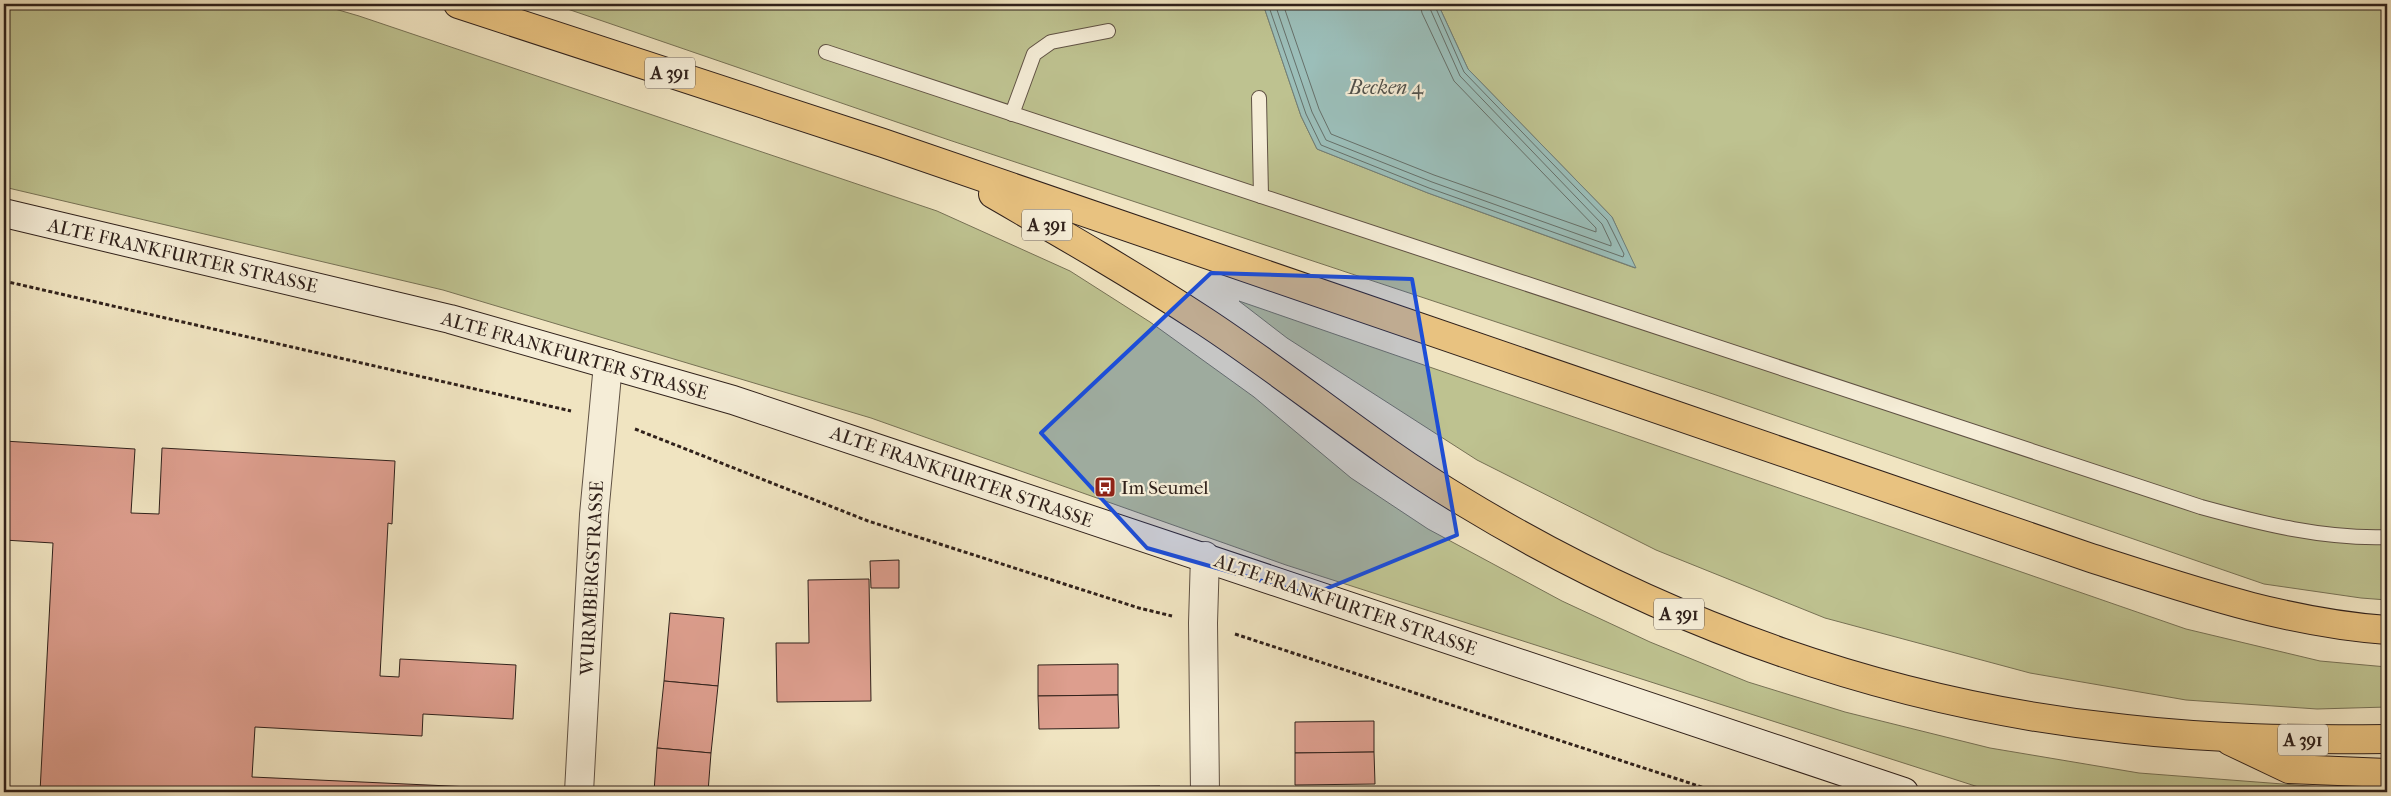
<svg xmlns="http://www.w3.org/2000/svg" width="2391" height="796" viewBox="0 0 2391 796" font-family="'IM FELL French Canon',serif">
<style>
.green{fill:#bec290;stroke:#777256}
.water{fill:#9bbeb9;stroke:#707f7a}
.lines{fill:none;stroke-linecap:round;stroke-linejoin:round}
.shore{stroke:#66706a;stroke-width:1}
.building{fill:#dd9e8e;stroke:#30211b}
.lane-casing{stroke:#605244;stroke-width:16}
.street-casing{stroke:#605244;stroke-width:30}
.secondary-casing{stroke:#30211b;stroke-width:30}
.highway-casing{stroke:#30211b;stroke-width:30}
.path{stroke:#30211b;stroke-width:3;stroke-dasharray:4 2.5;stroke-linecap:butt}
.lane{stroke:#f5edd7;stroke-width:14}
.street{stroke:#f5edd7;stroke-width:28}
.secondary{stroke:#f5edd7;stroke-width:28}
.highway{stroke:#e8c280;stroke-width:28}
.marked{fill:#1d4ed8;fill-opacity:0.2;stroke:#1d4ed8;stroke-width:4;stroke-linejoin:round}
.labels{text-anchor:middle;stroke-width:4.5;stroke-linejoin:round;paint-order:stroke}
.shield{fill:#f5edd7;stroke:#6b5e53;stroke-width:1}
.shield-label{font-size:18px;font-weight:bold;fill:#30211b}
.street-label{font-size:19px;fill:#30211b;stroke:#f5edd7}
.poi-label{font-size:19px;fill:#30211b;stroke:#f5edd7;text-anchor:start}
.water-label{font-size:20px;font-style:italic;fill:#50504a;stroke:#f5edd7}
</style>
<rect width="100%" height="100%" fill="#f0e4c1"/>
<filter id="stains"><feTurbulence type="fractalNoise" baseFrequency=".004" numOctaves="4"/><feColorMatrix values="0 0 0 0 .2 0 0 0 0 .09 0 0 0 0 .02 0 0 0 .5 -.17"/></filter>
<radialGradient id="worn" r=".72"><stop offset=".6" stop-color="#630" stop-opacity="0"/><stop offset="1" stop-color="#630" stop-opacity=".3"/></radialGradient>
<!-- green -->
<g class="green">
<polygon points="4,4 318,4 359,16 937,211 1070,271 1150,322 1254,397 1351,478 1428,529 1562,601 1650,642 1748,682 1845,712 1990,748 2139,773 2387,792 1994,792 1286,565 871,418 443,290 4,187"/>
<polygon points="553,4 1263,4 1301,116 1317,149 1428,193 1635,268 1612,217 1468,69 1438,4 2387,4 2387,600 2361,598 2264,584 1713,394 949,140"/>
<polygon points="1239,301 2186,629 2320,661 2387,667 2387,707 2317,709 2186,700 2030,673 1825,618 1656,550 1477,460 1287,338"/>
</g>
<!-- water -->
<polygon class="water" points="1263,4 1438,4 1468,69 1612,217 1636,268 1428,193 1317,149 1301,116"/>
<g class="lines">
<!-- shore -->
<g class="shore">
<polyline points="1268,4 1306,114 1321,145 1429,188 1623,257 1624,254 1607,220 1464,72 1434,4"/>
<polyline points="1275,4 1312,112 1326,140 1432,182 1611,246 1611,243 1602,224 1460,76 1428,4"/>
<polyline points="1283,4 1319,109 1331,134 1434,175 1596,232 1596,228 1454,81 1422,13 1420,4"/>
</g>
</g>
<!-- building -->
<g class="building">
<polygon points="4,441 135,449 131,513 159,514 162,448 395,461 392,524 388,523 380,676 399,677 400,659 516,665 513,719 423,714 422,736 255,727 252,777 493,788 492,792 40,792 53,543 4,540"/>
<polygon points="899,560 899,588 871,588 870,561"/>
<polygon points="869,579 871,701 777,702 776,643 809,643 808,580"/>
<polygon points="670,613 724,618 718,686 664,681"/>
<polygon points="1118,664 1118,695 1038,696 1038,665"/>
<polygon points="664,681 718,686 711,753 657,748"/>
<polygon points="1118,695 1119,728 1039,729 1038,696"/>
<polygon points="1374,721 1374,752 1295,753 1295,722"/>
<polygon points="657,748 711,753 708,792 654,792"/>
<polygon points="1374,752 1375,784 1295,785 1295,753"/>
<polygon points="1160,786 1160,792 1081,792 1081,787"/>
</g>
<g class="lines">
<!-- lane casing -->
<g class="lane-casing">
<g id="lane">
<path d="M826 52 2201 507C2263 524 2323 539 2387 537"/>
<polyline points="1259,98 1261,196"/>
<polyline points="1012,114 1034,54 1051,42 1108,31"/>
</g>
</g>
<!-- street casing -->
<g class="street-casing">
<g id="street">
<polyline points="1205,556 1203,623 1205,792"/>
<polyline points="579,792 594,515 608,364"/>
</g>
</g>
<!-- secondary casing -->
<g class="secondary-casing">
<polyline id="secondary" points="4,213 450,319 733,400 1904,792"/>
</g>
<!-- highway casing -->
<g class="highway-casing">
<g id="highway">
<path d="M458 4 883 143 2091 558C2188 589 2285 623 2387 630"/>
<path d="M993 194C1064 235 1135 276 1204 321 1291 378 1372 447 1462 501 1664 624 1890 705 2126 729 2213 739 2300 740 2387 739"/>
<polyline points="2230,741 2289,769 2387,773"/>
</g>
</g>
<!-- path -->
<g class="path">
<polyline points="4,281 571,411"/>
<polyline points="635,429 868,521 1139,608 1172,616"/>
<polyline points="1235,634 1717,792"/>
</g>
<!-- lane -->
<use href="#lane" class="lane"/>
<!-- street -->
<use href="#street" class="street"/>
<!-- secondary -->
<use href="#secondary" class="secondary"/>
<!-- highway -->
<use href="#highway" class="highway"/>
</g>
<!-- marked area -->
<path class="marked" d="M1211 273 1412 279 1457 535 1311 595 1147 548 1041 433Z"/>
<!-- icons -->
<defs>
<g id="bus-square" transform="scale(1.125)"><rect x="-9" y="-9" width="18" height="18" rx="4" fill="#8f2418" stroke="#f5edd7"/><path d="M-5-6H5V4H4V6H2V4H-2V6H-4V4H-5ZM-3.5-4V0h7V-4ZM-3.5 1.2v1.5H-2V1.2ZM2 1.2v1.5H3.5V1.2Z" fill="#fff"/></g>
</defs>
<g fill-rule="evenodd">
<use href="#bus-square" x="1105" y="487"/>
</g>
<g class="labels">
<!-- shield labels -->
<g class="shield">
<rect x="645" y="57.5" width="50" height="31" rx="4"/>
<rect x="1022" y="209.5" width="50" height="31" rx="4"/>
<rect x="1654" y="598.5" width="50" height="31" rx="4"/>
<rect x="2278" y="724.5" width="50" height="31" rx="4"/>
</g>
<g class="shield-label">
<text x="670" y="79">A 391</text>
<text x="1047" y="231">A 391</text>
<text x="1679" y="620">A 391</text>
<text x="2303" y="746">A 391</text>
</g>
<!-- street labels -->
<g class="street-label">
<text transform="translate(183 255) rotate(13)" y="7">ALTE FRANKFURTER STRASSE</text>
<text transform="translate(575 355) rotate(16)" y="7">ALTE FRANKFURTER STRASSE</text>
<text transform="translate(962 476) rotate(19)" y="7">ALTE FRANKFURTER STRASSE</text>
<text transform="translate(591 578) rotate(-87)" y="7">WURMBERGSTRASSE</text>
<text transform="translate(1346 604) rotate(19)" y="7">ALTE FRANKFURTER STRASSE</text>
</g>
<!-- poi labels -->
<g class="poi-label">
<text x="1121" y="494">Im Seumel</text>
</g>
<!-- water labels -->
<g class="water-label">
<text x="1386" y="94">Becken 4</text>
</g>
</g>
<!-- margin -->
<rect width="2391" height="796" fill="none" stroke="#f0e4c1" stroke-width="20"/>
<rect x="5" y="5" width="2381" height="786" fill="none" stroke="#30211b" stroke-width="2.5"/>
<rect x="10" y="10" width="2371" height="776" fill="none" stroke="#30211b"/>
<rect width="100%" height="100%" filter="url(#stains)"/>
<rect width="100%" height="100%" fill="url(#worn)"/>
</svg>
